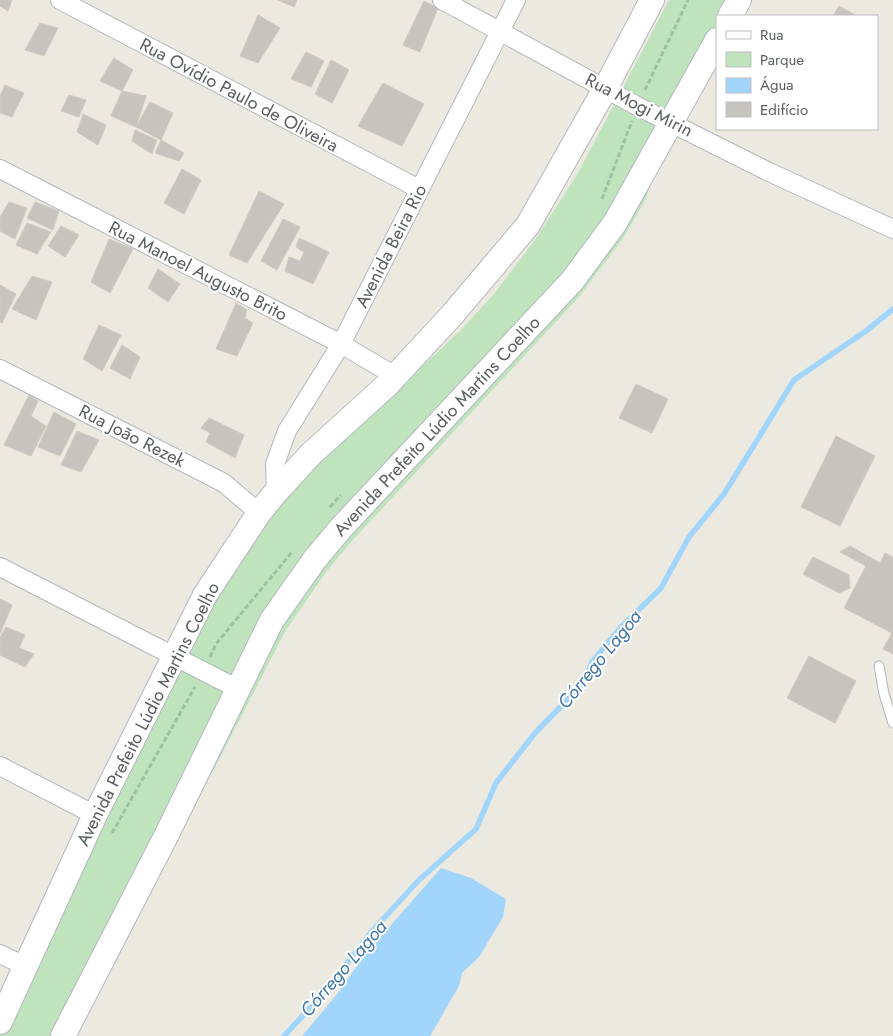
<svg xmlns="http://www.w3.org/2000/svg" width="893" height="1036" viewBox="0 0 893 1036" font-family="Jost,sans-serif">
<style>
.green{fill:#bee3bd}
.water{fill:#a1d5fb}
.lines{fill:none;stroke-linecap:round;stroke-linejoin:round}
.stream{stroke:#a1d5fb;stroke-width:5.5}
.building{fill:#c6c4be;stroke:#d0cabf}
.lane-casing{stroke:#b3b7bb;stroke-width:11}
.street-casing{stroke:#b3b7bb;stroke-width:20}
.secondary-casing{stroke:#b4b8bd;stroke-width:26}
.path{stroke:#97c3a3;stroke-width:3;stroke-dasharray:5 2.5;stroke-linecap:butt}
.lane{stroke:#fff;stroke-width:9}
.street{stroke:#fff;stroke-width:18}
.secondary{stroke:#fff;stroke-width:24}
.labels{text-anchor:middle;stroke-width:4;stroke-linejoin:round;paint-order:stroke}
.street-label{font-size:18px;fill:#595d61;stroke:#fff}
.water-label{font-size:19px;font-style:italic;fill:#4177ab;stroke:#fff}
</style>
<rect width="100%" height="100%" fill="#ece9e1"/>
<!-- green -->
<polygon class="green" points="669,0 733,0 724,16 717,16 717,30 670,117 646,199 622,240 578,298 351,542 326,572 286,630 76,1036 0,1036 107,811 216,601 267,522 316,464 460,331 494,294 535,240 578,173"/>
<!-- water -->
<polygon class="water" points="441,868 471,878 506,899 503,917 479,957 462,973 459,986 430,1036 302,1036 339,992 363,957"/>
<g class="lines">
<!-- stream -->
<polyline class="stream" points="284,1036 323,994 373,930 419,880 476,829 496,783 535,733 582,685 592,662 621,627 661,588 689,537 724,494 794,380 866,331 893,309"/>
</g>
<!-- building -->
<g class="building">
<polygon points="0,0 12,0 8,11 0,6"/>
<polygon points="278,0 297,0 294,7"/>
<polygon points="424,1 438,8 420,52 403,45"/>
<polygon points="839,6 857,16 833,16"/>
<polygon points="258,15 280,28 258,63 240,56"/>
<polygon points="40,23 58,28 44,56 25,50"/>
<polygon points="306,52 324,61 311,87 291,79"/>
<polygon points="114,58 133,70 122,91 100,81"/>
<polygon points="331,60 349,70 332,103 315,94"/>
<polygon points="383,83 424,104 402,146 358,126"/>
<polygon points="5,85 24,93 12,117 0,113 0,96"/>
<polygon points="122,91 146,96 136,127 111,116"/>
<polygon points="69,95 86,100 79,117 61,111"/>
<polygon points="150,102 173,113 161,140 136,127"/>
<polygon points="83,114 106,125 98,145 77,132"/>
<polygon points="135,130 157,140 152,154 132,141"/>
<polygon points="161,140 184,153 179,161 155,153"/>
<polygon points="182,169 201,180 184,214 164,203"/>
<polygon points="259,191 284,204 247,263 229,255"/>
<polygon points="9,202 27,208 15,239 0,231 0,217"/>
<polygon points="35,202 59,211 53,230 27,218"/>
<polygon points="283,219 300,227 277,270 261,261"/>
<polygon points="27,223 51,232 37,254 16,245"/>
<polygon points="61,226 79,235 65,257 48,246"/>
<polygon points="299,238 329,252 313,284 285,271 289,257 300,261 304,252 296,247"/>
<polygon points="109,239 133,249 110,293 91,282"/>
<polygon points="158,269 180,284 168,302 148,288"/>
<polygon points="32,276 52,282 36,320 12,309"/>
<polygon points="0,285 16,294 2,323 0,322"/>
<polygon points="236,303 247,310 245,318 253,323 237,356 216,349"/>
<polygon points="99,325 121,335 102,371 83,359"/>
<polygon points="122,345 140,357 130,379 110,368"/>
<polygon points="636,384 668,399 652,433 619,418"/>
<polygon points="29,395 38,401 31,416 46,426 31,456 4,445"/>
<polygon points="54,412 76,424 60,456 38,447"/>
<polygon points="209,418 244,435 235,458 206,442 210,433 201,428"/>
<polygon points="77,431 99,440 81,472 61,465"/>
<polygon points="836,436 875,456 840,526 801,507"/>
<polygon points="850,546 880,563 885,553 893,557 893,654 883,649 892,633 844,608 866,566 840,552"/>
<polygon points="813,557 849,575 850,588 839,593 803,574"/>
<polygon points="0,599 12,605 0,634"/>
<polygon points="6,627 25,635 19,648 34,654 25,667 0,655 0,637"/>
<polygon points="809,656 856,681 835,723 787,698"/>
</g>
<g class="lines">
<!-- lane casing -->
<g class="lane-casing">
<polyline id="lane" points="879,666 884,694 893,723"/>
</g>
<!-- street casing -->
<g class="street-casing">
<g id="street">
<polyline points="60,0 419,189"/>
<polyline points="442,0 637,106 767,171 893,229"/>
<polyline points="0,169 341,344 395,376"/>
<polyline points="0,369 224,483 259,513"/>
<polyline points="276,492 275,464 287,431 341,344 516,0"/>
<polyline points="0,567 238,689"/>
<polyline points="0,766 95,815"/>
<polyline points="0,954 25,966"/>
</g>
</g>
<!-- secondary casing -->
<g class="secondary-casing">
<g id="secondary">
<polyline points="730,16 739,0"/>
<polyline points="0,1022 95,815 205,595 259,513 276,492 311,454 387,385 452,315 528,225 605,89 652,0"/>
<polyline points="63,1036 166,836 272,620 315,559 341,528 572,281 615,223 717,40"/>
</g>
</g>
<!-- path -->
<g class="path">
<polyline points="645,90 688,0"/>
<polyline points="602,199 632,121"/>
<polyline points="330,507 341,495"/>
<polyline points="210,657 216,644 292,552"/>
<polyline points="112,833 195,687"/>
</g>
<!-- lane -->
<use href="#lane" class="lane"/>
<!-- street -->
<use href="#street" class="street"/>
<!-- secondary -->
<use href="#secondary" class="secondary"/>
</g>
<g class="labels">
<!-- street labels -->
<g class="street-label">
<text transform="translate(239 95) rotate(28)" y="6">Rua Ovídio Paulo de Oliveira</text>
<text transform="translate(639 105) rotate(27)" y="6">Rua Mogi Mirin</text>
<text transform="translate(391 246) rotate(-63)" y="6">Avenida Beira Rio</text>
<text transform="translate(198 271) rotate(27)" y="6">Rua Manoel Augusto Brito</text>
<text transform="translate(437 426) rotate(-47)" y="6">Avenida Prefeito Lúdio Martins Coelho</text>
<text transform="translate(132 436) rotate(27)" y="6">Rua João Rezek</text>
<text transform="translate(148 714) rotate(-63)" y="6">Avenida Prefeito Lúdio Martins Coelho</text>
</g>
<!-- water labels -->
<g class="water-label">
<text transform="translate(599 659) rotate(-51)" y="7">Córrego Lagoa</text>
<text transform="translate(343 968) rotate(-49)" y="7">Córrego Lagoa</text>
</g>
</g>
<!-- legend -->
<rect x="716" y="15" width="162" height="115" fill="#ffffff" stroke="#bdbec0"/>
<rect x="726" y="31" width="25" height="8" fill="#ffffff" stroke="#bdbec0"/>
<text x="760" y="40" font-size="15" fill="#595d61">Rua</text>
<rect x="726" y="52" width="25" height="15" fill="#bee3bd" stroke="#bdbec0"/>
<text x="760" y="65" font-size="15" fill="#595d61">Parque</text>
<rect x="726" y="78" width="25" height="15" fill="#a1d5fb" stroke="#bdbec0"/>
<text x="760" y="90" font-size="15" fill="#595d61">Água</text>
<rect x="726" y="102" width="25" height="15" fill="#c6c4be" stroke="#bdbec0"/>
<text x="760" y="115" font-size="15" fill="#595d61">Edifício</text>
</svg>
